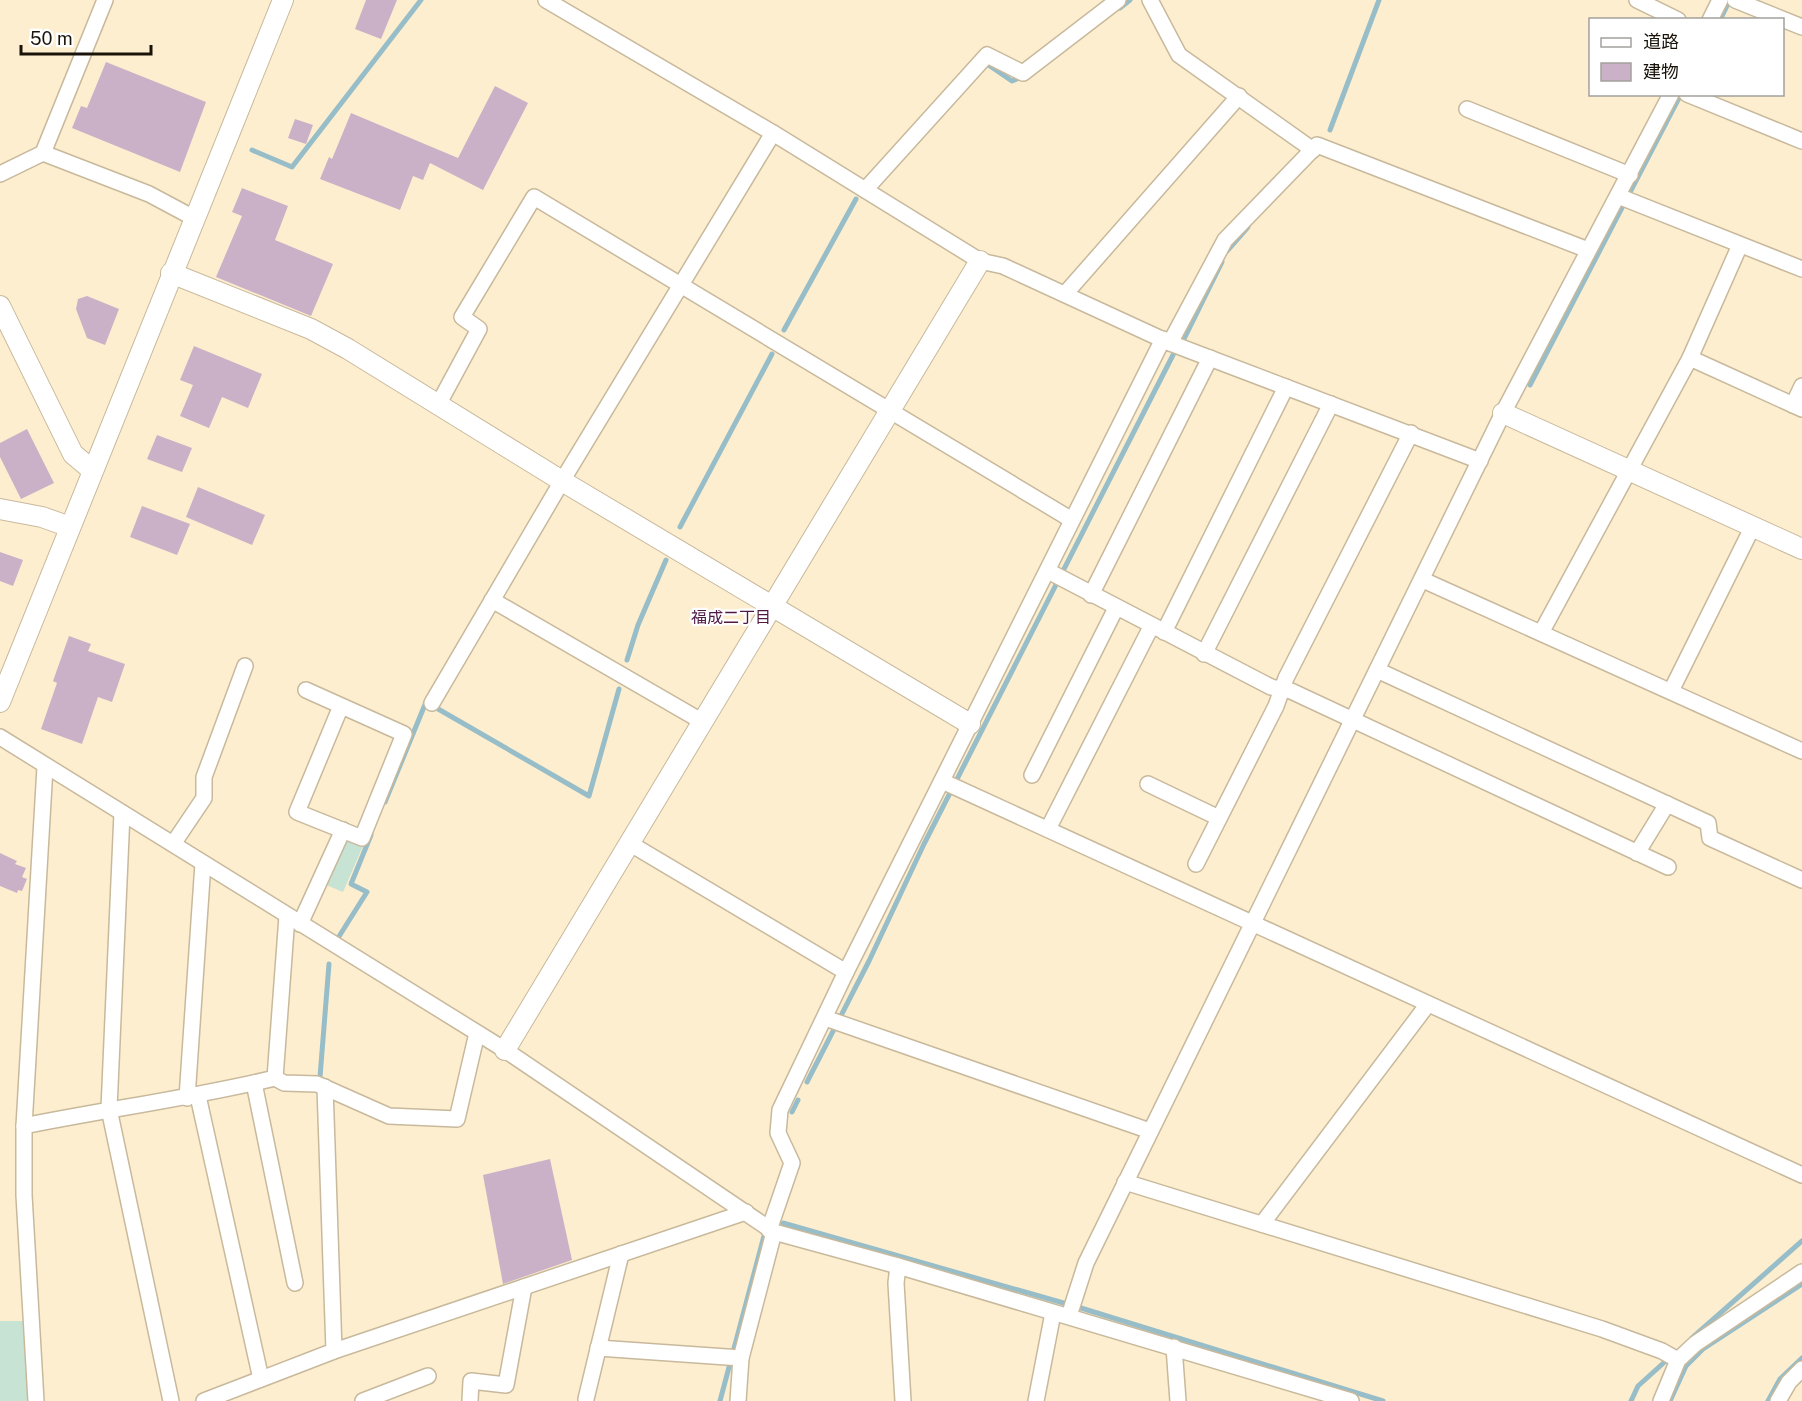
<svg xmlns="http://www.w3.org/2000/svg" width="1802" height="1401" viewBox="0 0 1802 1401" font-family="'Public Sans','Noto Sans JP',sans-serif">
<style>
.green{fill:#c7e3d4}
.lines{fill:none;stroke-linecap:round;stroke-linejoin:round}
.stream{stroke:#97bdc8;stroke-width:5}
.building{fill:#cbb1c8}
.minor-casing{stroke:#c8b99c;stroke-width:18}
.tertiary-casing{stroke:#c8b99c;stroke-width:22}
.minor{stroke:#fff;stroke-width:15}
.tertiary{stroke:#fff;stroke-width:20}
.labels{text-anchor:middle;stroke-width:4.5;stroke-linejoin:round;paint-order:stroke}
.neighbourhood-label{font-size:16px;fill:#4f1945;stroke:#fff}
</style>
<rect width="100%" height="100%" fill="#fdeecf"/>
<!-- green -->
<g class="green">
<polygon points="344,838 363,846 343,892 324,884"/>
<polygon points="0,1321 24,1321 28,1401 0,1401"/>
</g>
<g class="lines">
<!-- stream -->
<g class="stream">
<polyline points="1120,8 1130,0"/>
<polyline points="1720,20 1730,0"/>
<polyline points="984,65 987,64 1012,81 1024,76"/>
<polyline points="1330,130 1379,0"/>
<polyline points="252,150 292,167 421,0"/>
<polyline points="1227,251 1248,227"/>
<polyline points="784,330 856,199"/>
<polyline points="1184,339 1222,262"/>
<polyline points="1530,385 1681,94"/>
<polyline points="680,527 772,354"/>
<polyline points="627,660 638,625 666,560"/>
<polyline points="385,802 426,702 589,796 619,689"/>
<polyline points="338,938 367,892 351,884 371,835"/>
<polyline points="320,1077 329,964"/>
<polyline points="807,1082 869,961 924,844 1174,353"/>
<polyline points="792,1112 798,1100"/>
<polyline points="783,1223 1081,1308 1383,1401"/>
<polyline points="1692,1338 1802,1241"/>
<polyline points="720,1401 764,1236"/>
<polyline points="1631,1401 1638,1386 1669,1358"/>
<polyline points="1670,1401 1686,1366 1703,1349 1802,1284"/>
<polyline points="1768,1401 1780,1379 1802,1358"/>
</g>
</g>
<!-- building -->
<g class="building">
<polygon points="366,0 397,0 381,39 355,29"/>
<polygon points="106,62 206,102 180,172 72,128 81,106 87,108"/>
<polygon points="495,86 528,103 483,190 430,163 423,180 413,176 400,210 320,179 329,157 332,159 351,113 458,158"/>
<polygon points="295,119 313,125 306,144 288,138"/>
<polygon points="242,188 288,206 275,240 333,264 311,316 216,277 242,216 232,212"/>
<polygon points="87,296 119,309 105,345 87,338 76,309 78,299"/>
<polygon points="194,346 262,374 248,408 222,397 209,428 180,416 193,385 180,380"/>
<polygon points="27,429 54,483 21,499 0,457 0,443"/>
<polygon points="157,435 192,448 182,472 147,459"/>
<polygon points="198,487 265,515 252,545 186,517"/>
<polygon points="142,506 190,524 177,555 130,537"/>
<polygon points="0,552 23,560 13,586 0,581"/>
<polygon points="69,636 91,644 88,651 125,664 112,702 98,697 82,744 41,729 57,683 53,681"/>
<polygon points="0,853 17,861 15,864 26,868 22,877 27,879 22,891 18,890 17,893 0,886"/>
<polygon points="550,1159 572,1260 503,1284 483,1175"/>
</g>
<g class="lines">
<!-- minor casing -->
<g class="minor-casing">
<g id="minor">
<polyline points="546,0 773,133 980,261 1003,266 1170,343 1480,461"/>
<polyline points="1150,0 1179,55 1313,150"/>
<polyline points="1637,0 1678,20"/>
<polyline points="1735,0 1802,27"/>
<polyline points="1710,20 1720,0"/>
<polyline points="1687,94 1802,141"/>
<polyline points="1467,109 1630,175"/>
<polyline points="43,153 149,194 194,218"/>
<polyline points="0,174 43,153 105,0"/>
<polyline points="865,190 987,55 1023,73 1118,0"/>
<polyline points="1618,196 1802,269"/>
<polyline points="1065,294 1239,96"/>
<polyline points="1170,343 1225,240 1317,145 1588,250"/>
<polyline points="1690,358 1802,409"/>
<polyline points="438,405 479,329 462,317 534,197 1072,520"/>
<polyline points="1793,405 1802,386"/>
<polyline points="1048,571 1271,687 1291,691 1668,867"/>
<polyline points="1423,580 1802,751"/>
<polyline points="1091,595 1210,358"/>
<polyline points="492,600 703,722"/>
<polyline points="1164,632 1286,387"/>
<polyline points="1541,633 1690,358 1740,245"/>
<polyline points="1204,654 1331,404"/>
<polyline points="1377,670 1708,823 1710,838 1802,880"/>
<polyline points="306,690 404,734 362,838 297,812 341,706"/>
<polyline points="1671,691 1753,526"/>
<polyline points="432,703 562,481 773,133"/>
<polyline points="0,737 505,1050 774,1232 898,1266 1351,1401"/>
<polyline points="1032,775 1116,608"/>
<polyline points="942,781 1802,1175"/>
<polyline points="1148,784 1219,818"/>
<polyline points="122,813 109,1109 171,1401"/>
<polyline points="1048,829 1151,627"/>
<polyline points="629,843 846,972"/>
<polyline points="173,844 204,798 204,777 245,666"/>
<polyline points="1637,853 1667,804"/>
<polyline points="1196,864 1276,706 1286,678 1411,433"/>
<polyline points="300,924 343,830"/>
<polyline points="825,1018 1150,1131"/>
<polyline points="275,1078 284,1083 317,1084 389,1116 457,1119 477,1033"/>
<polyline points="254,1083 295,1283"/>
<polyline points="325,1087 334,1351"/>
<polyline points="198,1096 261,1379"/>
<polyline points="187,1098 203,863"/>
<path d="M24 1126C108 1109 192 1098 275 1078L287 916"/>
<polyline points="1125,1182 1602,1329 1662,1351 1678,1360"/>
<polyline points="1262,1224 1428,1004"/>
<polyline points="769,1230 792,1163 778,1133 780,1110 846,972 1163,339"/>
<polyline points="898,1266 896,1283 903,1401"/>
<polyline points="1069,1316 1086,1263 1503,413 1671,94"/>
<polyline points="1174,1347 1178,1401"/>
<polyline points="598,1348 741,1358"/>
<polyline points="586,1399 621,1254"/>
<polyline points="36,1401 24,1195 24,1126 45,767"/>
<polyline points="204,1401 334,1351 746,1212"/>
<polyline points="363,1401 428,1376"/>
<polyline points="470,1401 471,1381 506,1385 524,1287"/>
<polyline points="738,1401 741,1358 774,1232"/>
<polyline points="1036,1401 1053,1313"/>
<polyline points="1661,1401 1678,1360 1695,1344 1802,1272"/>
<polyline points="1778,1401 1789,1382 1802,1369"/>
</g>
</g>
<!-- tertiary casing -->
<g class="tertiary-casing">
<g id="tertiary">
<polyline points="171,273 311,329 348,349 562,481 970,724"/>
<polyline points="0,306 73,454 92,470"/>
<polyline points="1503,413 1802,549"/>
<polyline points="0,509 42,517 70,527"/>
<polyline points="0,702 283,0"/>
<polyline points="505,1050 980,261"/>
</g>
</g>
<!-- minor -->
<use href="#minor" class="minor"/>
<!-- tertiary -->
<use href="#tertiary" class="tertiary"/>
</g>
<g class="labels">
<!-- neighbourhood labels -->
<g class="neighbourhood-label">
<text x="731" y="623">福成二丁目</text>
</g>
</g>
<!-- legend -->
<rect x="1589" y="18" width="195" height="78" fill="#ffffff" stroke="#a3a19d" stroke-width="1.5"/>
<rect x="1601" y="38" width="30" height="9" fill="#ffffff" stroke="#a3a19d" stroke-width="1.5"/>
<text x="1643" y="48" font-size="18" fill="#191309">道路</text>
<rect x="1601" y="63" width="30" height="18" fill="#cbb1c8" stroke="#a3a19d" stroke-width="1.5"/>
<text x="1643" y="78" font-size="18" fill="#191309">建物</text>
<!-- scale -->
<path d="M21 45v9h130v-9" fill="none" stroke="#191309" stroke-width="3"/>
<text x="30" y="45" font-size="18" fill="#191309" stroke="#ffffff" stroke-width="4.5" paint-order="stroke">50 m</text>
</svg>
